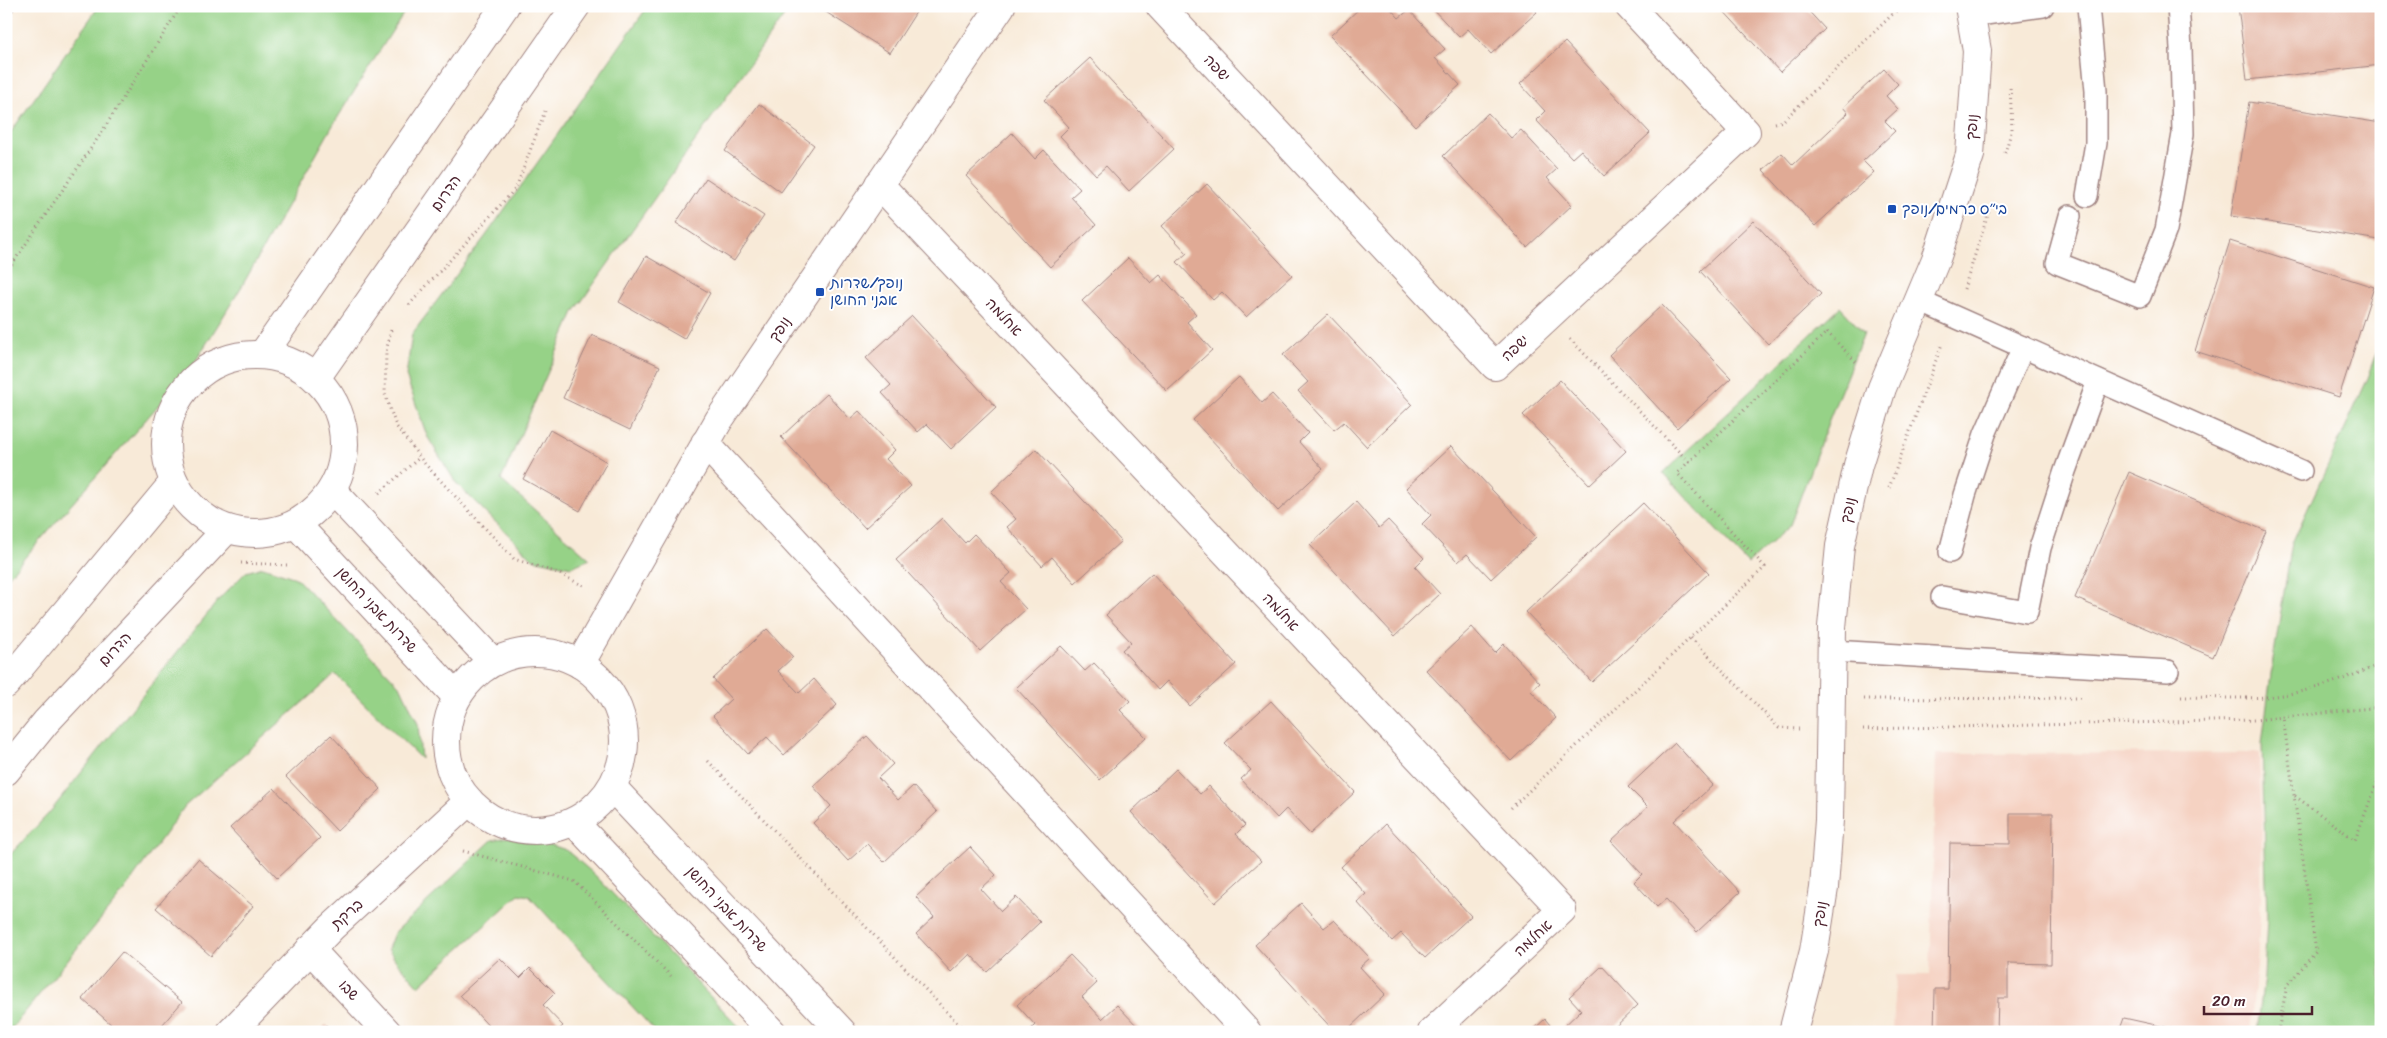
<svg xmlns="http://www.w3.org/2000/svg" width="2387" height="1038" viewBox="0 0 2387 1038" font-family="Sriracha,'Playpen Sans Hebrew',sans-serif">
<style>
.built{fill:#f5d2c2}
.green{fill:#96d287;stroke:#707859}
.building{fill:#e0aa95}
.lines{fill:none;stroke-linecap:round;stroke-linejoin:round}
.lane-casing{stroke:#a18482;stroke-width:24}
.street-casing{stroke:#a18482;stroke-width:30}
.secondary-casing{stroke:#a18482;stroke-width:30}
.path{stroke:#a18482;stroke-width:3;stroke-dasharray:1 4;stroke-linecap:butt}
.lane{stroke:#fff;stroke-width:21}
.street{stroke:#fff;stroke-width:28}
.secondary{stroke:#fff;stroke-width:28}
.rail-casing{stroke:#4a1f2b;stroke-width:5.5}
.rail{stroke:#fff;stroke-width:4;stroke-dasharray:11;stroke-linecap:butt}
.transit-dot{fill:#1a4fb4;stroke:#fff;stroke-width:2}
.labels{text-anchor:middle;stroke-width:4;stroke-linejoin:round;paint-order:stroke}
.street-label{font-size:15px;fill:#4a1f2b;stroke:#fff}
.transit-label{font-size:15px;fill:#164399;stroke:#fff;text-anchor:start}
</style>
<rect width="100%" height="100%" fill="#fff"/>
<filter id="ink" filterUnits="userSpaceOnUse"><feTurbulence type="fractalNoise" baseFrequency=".02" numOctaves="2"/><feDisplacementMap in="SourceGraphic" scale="10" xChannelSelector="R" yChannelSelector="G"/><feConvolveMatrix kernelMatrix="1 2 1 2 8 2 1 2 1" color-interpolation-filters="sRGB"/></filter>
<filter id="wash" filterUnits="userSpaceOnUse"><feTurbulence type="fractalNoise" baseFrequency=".0096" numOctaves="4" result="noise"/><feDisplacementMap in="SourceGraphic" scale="20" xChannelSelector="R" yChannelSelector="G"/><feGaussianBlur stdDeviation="1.12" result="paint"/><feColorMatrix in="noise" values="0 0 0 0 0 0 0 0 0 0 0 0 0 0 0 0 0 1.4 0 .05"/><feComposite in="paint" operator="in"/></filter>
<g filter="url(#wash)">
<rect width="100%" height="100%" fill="#f8ead8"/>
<!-- built -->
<polygon class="built" points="2259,753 2262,825 2261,896 2257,966 2250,1032 1893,1032 1896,975 1930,975 1936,754"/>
<!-- green -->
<g class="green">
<polygon points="99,6 408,6 333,125 242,286 192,367 6,579 6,139"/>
<polygon points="648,6 791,6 574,312 501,480 590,559 571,567 533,559 456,483 427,436 406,376 412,334 485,237"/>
<polygon points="1840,307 1864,333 1829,420 1790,525 1748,564 1663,473"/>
<polygon points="2381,342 2381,1032 2257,1032 2264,977 2267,918 2262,744 2272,666 2292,543 2368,378"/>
<polygon points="263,567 296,578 401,687 418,724 421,759 335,674 185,806 123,892 12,1028 6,1032 6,859 50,812 220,598 246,572"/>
<polygon points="508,837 528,837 566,850 594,874 744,1032 656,1032 529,896 519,894 419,986 396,961 388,949 394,933 492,840"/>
</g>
<g id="blocks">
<!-- building -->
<g class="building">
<polygon points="823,6 920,6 890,53 821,9"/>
<polygon points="1362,6 1388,6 1399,18 1409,10 1445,49 1435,58 1460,85 1415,126 1330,36"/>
<polygon points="1430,6 1532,6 1537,12 1491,54 1468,29 1459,37"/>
<polygon points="1719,6 1804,6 1825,29 1780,72"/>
<polygon points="2238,6 2381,6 2381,65 2247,80"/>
<polygon points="1565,42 1650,133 1604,176 1581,150 1572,158 1536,120 1545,111 1520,84"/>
<polygon points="1090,58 1174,149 1129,191 1106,166 1096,175 1060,136 1069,127 1044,100"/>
<polygon points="1884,69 1898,84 1886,96 1898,109 1885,121 1895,131 1863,161 1874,172 1815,226 1763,170 1782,153 1793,165 1848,113 1843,107"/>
<polygon points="2249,102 2381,123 2379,240 2231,216"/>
<polygon points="759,104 814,145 781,192 725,151"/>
<polygon points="1488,113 1511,138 1521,130 1557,169 1547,178 1572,205 1527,247 1443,156"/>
<polygon points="1012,133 1035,159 1044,150 1080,189 1071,197 1096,225 1050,267 966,176"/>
<polygon points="706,178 764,216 734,261 676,223"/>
<polygon points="1207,184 1292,275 1246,317 1222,292 1213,300 1177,262 1187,253 1162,226"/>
<polygon points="1753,221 1821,294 1768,344 1700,271"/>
<polygon points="2230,241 2374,287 2339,397 2195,351"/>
<polygon points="646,256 710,293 684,339 619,302"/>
<polygon points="1128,258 1151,283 1160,275 1196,314 1187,322 1212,350 1167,391 1082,301"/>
<polygon points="1662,305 1731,378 1677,428 1609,355"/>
<polygon points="1328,314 1412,404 1367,447 1344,422 1334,430 1298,391 1308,382 1283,355"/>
<polygon points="912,316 996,407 951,449 927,424 918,432 882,393 891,385 866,358"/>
<polygon points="592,335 660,366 630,430 563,398"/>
<polygon points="1239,377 1262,403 1272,394 1308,433 1299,442 1323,469 1278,511 1193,420"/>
<polygon points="1560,380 1626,451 1590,485 1523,415"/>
<polygon points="827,394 850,419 859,411 895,450 886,459 911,486 865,528 781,437"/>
<polygon points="550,430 607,462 580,511 523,479"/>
<polygon points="1451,446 1536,537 1491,579 1467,554 1458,562 1422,524 1431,515 1406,488"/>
<polygon points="1036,449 1121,541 1075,583 1052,557 1042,566 1007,527 1016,519 991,492"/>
<polygon points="2129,472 2266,531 2213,657 2075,598"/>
<polygon points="1356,502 1379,528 1388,520 1424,558 1415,567 1440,594 1395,636 1310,545"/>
<polygon points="1643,503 1709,573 1592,682 1526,612"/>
<polygon points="942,518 965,543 974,534 1011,573 1001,582 1026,609 980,651 896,560"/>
<polygon points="1152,573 1236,664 1190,706 1167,681 1158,690 1122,650 1131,642 1106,615"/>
<polygon points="1472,627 1495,653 1504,644 1540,683 1531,691 1556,718 1511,761 1426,670"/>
<polygon points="767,629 793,657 778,671 799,693 814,679 837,705 784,755 767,737 748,754 713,716 731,699 713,679"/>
<polygon points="1061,646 1085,671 1094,663 1130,701 1120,710 1146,737 1100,780 1016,688"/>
<polygon points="1271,701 1355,792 1310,834 1286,809 1277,818 1241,779 1251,770 1225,743"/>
<polygon points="331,735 381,789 337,831 286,777"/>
<polygon points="867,736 893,764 878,778 898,800 913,786 937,812 884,862 867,844 848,861 813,823 831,806 813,786"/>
<polygon points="1675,743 1713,785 1674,821 1740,892 1697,932 1666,899 1657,907 1634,882 1642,874 1611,841 1648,807 1628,787"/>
<polygon points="1176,769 1200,794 1209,786 1245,825 1236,834 1261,861 1215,903 1131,812"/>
<polygon points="274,788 320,838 277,878 230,828"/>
<polygon points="2010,813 2053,813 2051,964 2008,963 2008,998 1998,998 1997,1032 1934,1032 1935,989 1948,989 1950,843 2010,844"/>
<polygon points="1386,824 1471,916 1425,958 1401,933 1392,941 1357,902 1366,894 1341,867"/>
<polygon points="970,847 996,875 981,889 1001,911 1016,897 1040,922 987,972 970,954 951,972 916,934 934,917 916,897"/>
<polygon points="198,859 253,906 211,956 156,908"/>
<polygon points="1301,903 1324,928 1334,920 1370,958 1360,967 1385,994 1345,1032 1335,1032 1255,945"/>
<polygon points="122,952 182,1002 156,1032 120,1032 82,999"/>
<polygon points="1070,955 1097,983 1082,997 1102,1019 1117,1005 1141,1030 1140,1032 1028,1032 1035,1025 1017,1005"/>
<polygon points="500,958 520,978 530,968 555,993 543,1005 563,1026 556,1032 494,1032 460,995"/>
<polygon points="1602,966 1638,1005 1613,1029 1616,1032 1558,1032 1581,1010 1569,997"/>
<polygon points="2124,1018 2183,1031 2183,1032 2119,1032"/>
<polygon points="1545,1019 1556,1032 1531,1032"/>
<polygon points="326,1025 333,1032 319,1032"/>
</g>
</g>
</g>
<g filter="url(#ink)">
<use href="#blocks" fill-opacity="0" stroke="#a18482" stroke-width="1"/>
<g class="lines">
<!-- lane casing -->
<g class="lane-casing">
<g id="lane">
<polyline points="1971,16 2043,6"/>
<polyline points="2087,196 2096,143 2096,91 2088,6"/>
<polyline points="2070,216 2057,263 2140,296 2166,230 2183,134 2181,48 2178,6"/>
<polyline points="1917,300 2301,471"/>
<polyline points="1950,552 1965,495 1985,434 2023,347"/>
<polyline points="1942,597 2027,612 2040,548 2065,471 2098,381"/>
<polyline points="1832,651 2168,671"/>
</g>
</g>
<!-- street casing -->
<g class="street-casing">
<g id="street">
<polyline points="1160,6 1495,366 1746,132 1629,6"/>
<polyline points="879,184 1562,910 1432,1032"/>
<polyline points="705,443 1247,1032"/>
<polyline points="580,664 719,420 1001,6"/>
<polyline points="310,949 387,1032"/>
<polyline points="231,1032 331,928 469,801"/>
<polyline points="1793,1032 1814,951 1824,888 1829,820 1832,627 1840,546 1858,465 1882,388 1936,259 1970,155 1977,51 1969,6"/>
</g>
</g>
<!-- secondary casing -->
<g class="secondary-casing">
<g id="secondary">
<polyline points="263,354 505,6"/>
<circle cx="255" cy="444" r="89"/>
<polyline points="316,378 576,6"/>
<polyline points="332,490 493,662"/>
<polyline points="296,524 457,697"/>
<circle cx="535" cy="741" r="89"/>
<polyline points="6,684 174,482"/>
<polyline points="6,771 46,722 227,529"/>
<polyline points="612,787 842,1032"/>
<polyline points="574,822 772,1032"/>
</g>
</g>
<!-- path -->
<g class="path">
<polyline points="1775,123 1783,121 1901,6"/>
<polyline points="2005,153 2012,129 2010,85"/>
<polyline points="6,273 100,135 181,6"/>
<polyline points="1964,289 1991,205"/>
<polyline points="409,305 516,188 545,111"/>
<polyline points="391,330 386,352 385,394 396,426 425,464 514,559 558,573 586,587"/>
<polyline points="1570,339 1689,462"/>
<polyline points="1889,488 1942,344"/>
<polyline points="379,493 420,457"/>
<polyline points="241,563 287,565"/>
<polyline points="1691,638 1779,728 1799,729"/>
<path d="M2181 697C2212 697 2244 700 2274 696 2311 692 2347 678 2381 664"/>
<polyline points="1864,699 2080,698"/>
<polyline points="1863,729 2255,720 2381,707"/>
<polyline points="708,761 966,1032"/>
<polyline points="2295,796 2355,840 2381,772"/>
<polyline points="1511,808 1765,567 1677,473 1827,332 1856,362"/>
<polyline points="463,851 574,881 671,976"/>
<polyline points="2278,1032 2287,985 2316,952 2283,717"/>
</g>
<!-- lane -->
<use href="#lane" class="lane"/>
<!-- street -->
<use href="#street" class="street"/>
<!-- secondary -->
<use href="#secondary" class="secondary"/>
<!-- rail casing -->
<g class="rail-casing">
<polyline id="rail" points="6,16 13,6"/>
</g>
<!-- rail -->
<use href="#rail" class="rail"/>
</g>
</g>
<!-- markers -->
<g class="transit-dot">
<rect x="1887" y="204" width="10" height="10" rx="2.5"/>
<rect x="815" y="287" width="10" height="10" rx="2.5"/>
</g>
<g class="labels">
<!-- street labels -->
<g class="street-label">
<text transform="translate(1217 68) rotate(47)" y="5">ישפה</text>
<text transform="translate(1972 127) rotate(-87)" y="5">נופך</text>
<text transform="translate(446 193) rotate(-55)" y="5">הדרום</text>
<text transform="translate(1004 317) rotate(47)" y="5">אחלמה</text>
<text transform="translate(780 329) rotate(-56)" y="5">נופך</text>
<text transform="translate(1515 348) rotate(-43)" y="5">ישפה</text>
<text transform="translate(1848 510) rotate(-78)" y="5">נופך</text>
<text transform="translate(377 610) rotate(47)" y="5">שדרות אבני החושן</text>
<text transform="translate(1281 612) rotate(47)" y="5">אחלמה</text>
<text transform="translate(115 649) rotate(-47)" y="5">הדרום</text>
<text transform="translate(727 909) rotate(47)" y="5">שדרות אבני החושן</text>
<text transform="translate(347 914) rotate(-42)" y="5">ברקת</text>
<text transform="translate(1820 914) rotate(-81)" y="5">נופך</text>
<text transform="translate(1533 938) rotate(-43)" y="5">אחלמה</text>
<text transform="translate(349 990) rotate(47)" y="5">שבו</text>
</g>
<!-- transit labels -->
<g class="transit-label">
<text x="1902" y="214">בי״ס כרמים/נופך</text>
<text x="830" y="288">נופך/שדרות<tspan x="830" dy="17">אבני החושן</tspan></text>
</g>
</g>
<!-- margin -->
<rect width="2387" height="1038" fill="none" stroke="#fff" stroke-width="25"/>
<!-- scale -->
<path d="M2204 1006v8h108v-8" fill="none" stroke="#4a1f2b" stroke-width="2.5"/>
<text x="2212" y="1006" font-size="15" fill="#4a1f2b" stroke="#ffffff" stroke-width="4" paint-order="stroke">20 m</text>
</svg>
